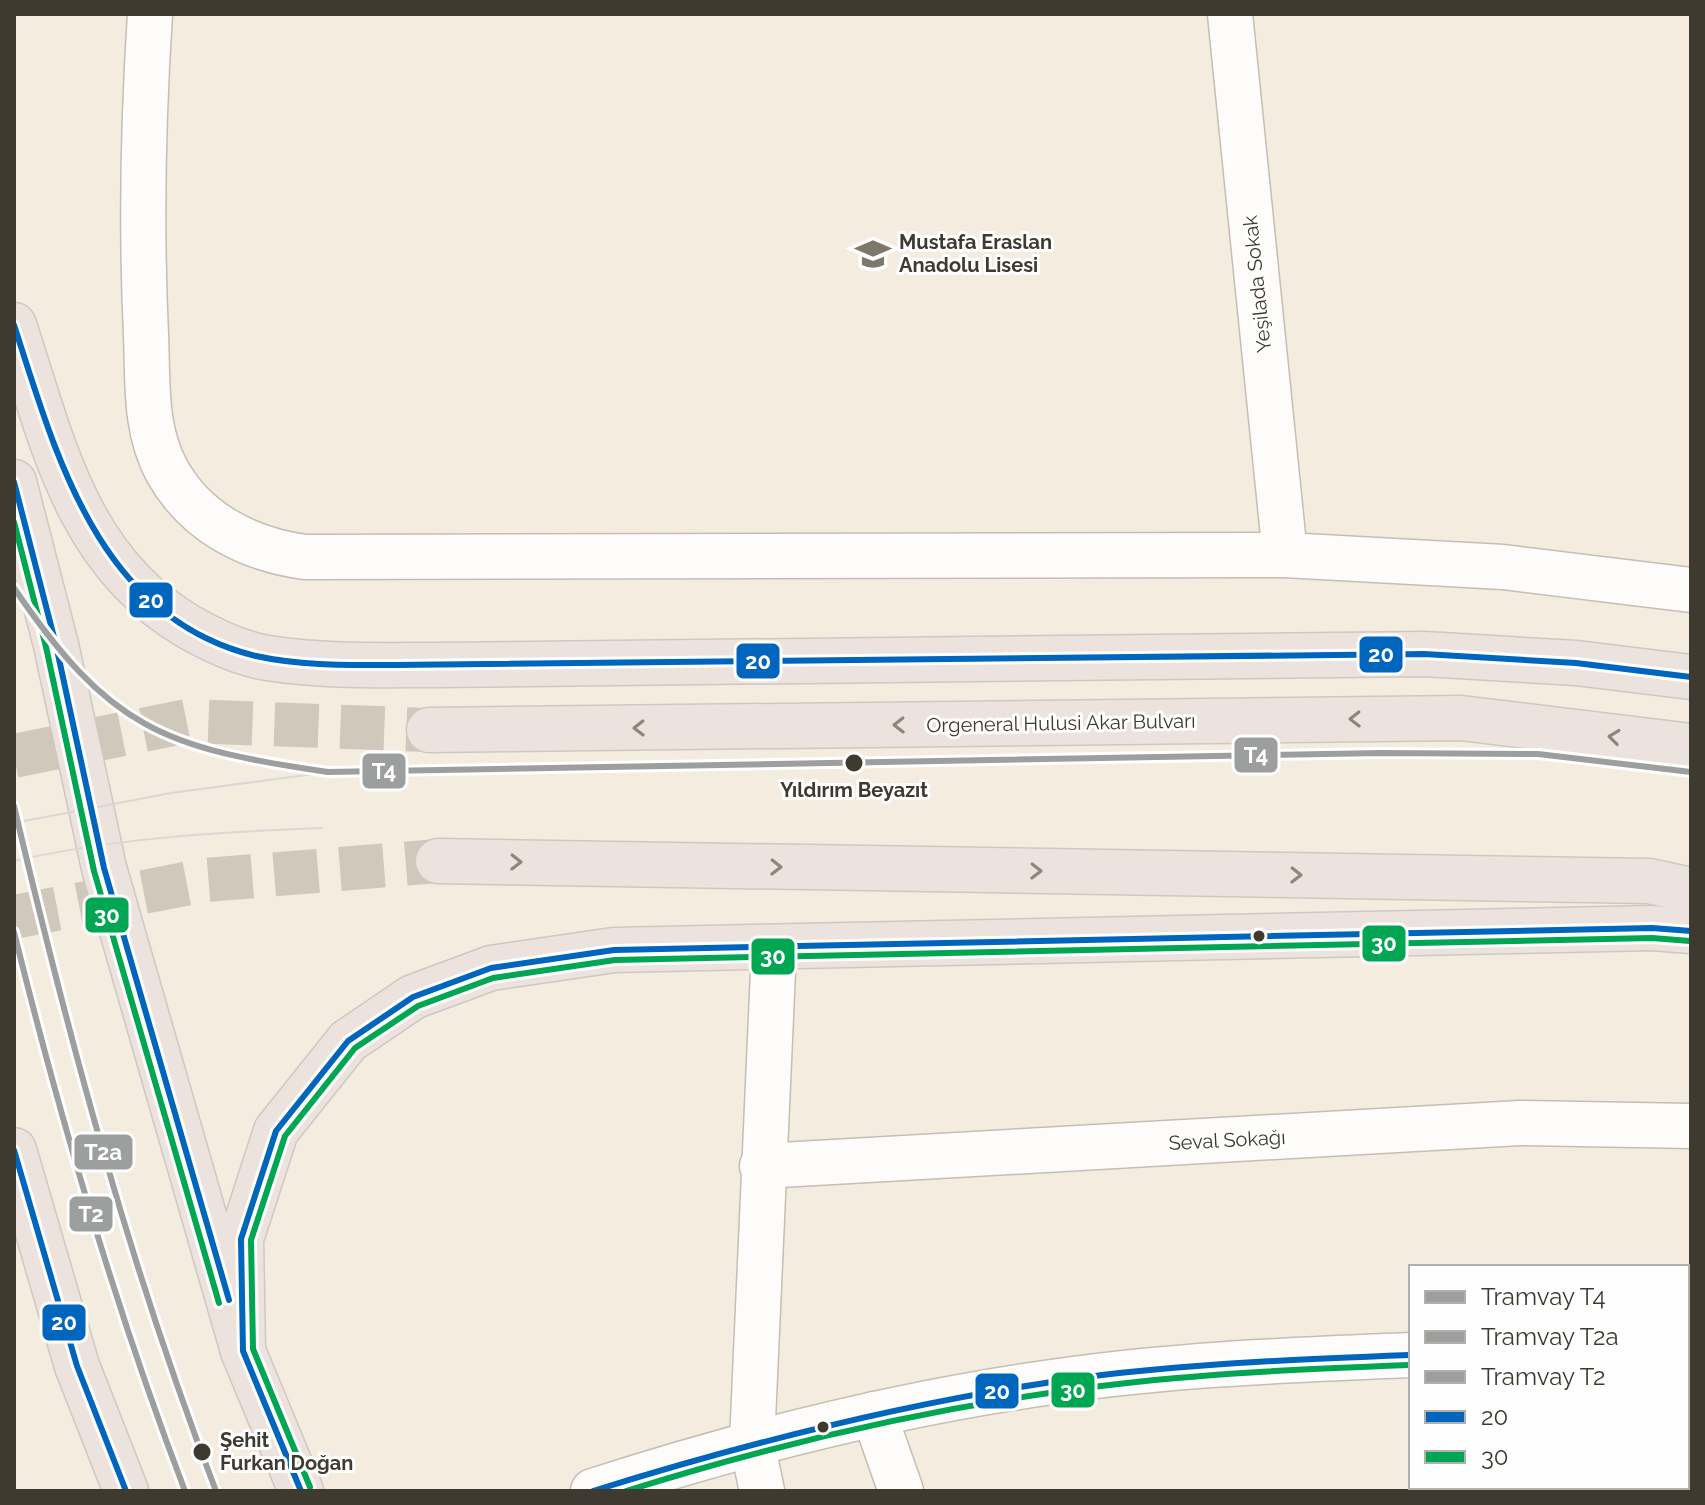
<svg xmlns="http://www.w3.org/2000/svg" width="1705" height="1505" viewBox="0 0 1705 1505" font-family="Raleway,sans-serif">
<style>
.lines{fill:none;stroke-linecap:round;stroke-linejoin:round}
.primary-tunnel{stroke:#d0c8bb;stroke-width:44;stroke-dasharray:44 22;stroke-linecap:butt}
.minor-casing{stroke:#c4beb4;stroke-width:47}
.primary-casing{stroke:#cdc9c2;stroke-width:47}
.minor{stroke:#fdfcfa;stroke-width:44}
.primary{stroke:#ece2de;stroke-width:44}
.tram{stroke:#dad8d4;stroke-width:2}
.bus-1-casing{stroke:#fefefe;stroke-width:12}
.bus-2-casing{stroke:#fefefe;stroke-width:12}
.bus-1{stroke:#0065bd;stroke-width:6}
.bus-2{stroke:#00a651;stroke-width:6}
.tram-1-casing{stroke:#fefefe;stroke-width:12}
.tram-2-casing{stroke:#fefefe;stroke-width:12}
.tram-3-casing{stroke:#fefefe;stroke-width:12}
.tram-1{stroke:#9d9f9f;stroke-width:6}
.tram-2{stroke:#9d9f9f;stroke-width:6}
.tram-3{stroke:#9d9f9f;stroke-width:6}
.oneway{stroke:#8c867e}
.stop-dot{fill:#3e3a2f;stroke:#fefefe;stroke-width:3}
.labels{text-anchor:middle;stroke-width:6;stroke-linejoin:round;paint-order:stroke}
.poi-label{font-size:20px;font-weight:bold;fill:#3e3a2f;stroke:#fefefe;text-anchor:start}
.street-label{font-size:20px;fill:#3e3a2f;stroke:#fefefe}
.stop-label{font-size:20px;font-weight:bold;fill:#3e3a2f;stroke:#fefefe}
.line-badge{stroke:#fefefe;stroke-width:3}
.badge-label{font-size:22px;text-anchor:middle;font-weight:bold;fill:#fff}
</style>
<rect width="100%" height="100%" fill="#f4ecde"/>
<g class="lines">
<!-- primary-tunnel -->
<g class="primary-tunnel">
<polyline points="14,756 187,721 429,730"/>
<polyline points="14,917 206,880 438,861"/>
</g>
<!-- minor casing -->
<g class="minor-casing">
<g id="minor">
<path d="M150 14C143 121 141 228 146 335 148 381 144 429 167 471 196 523 248 549 305 557L1285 555 1503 567 1691 590"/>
<polyline points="1230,14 1285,555"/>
<polyline points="762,1166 1520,1123 1691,1126"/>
<polyline points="1687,1346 1691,1346"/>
<polyline points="874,1414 901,1491"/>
<path d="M593 1491C745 1442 900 1403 1059 1381 1176 1364 1294 1360 1411 1355"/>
<polyline points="762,1491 752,1443 774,949"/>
</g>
</g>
<!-- primary casing -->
<g class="primary-casing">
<g id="primary">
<path d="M14 325C52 440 76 561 189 627 212 640 241 654 268 658 324 667 381 665 438 665L1424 654 1576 663 1691 677"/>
<polyline points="14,482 56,645 104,868 243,1351 301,1491"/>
<polyline points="429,730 1461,718 1691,746"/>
<polyline points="438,861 1649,881 1691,890"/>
<polyline points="14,1150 77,1366 126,1491"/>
<polyline points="243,1351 241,1239 276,1131 348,1041 413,997 491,968 614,950 1652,928 1691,931"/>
</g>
</g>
<!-- minor -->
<use href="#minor" class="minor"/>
<!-- primary -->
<use href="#primary" class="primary"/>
<!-- tram -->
<g class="tram">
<polyline points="14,823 171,793 328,772"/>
<path d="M14 861C115 838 218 832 322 828"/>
</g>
<!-- bus-1 casing -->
<g class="bus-1-casing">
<g id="bus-1">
<path d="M14 325C57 458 99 618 256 656 301 666 349 665 395 665L1424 654 1576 663 1691 677"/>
<polyline points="14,482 56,645 104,868 229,1300"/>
<polyline points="14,1150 77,1366 126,1491"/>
<polyline points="301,1491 243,1351 241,1239 276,1131 348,1041 413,997 491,968 614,950 1652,928 1691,931"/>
<path d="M593 1491C760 1439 928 1397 1102 1375 1204 1363 1308 1359 1411 1355"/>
</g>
</g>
<!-- bus-2 casing -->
<g class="bus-2-casing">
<g id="bus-2">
<polyline points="14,522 46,647 94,871 219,1303"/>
<polyline points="310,1487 253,1349 251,1240 285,1136 355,1048 418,1006 493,978 615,960 1652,938 1690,941"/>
<path d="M626 1491C782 1442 940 1406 1101 1386 1204 1373 1308 1369 1411 1365"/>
</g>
</g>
<!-- bus-1 -->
<use href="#bus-1" class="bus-1"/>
<!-- bus-2 -->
<use href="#bus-2" class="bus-2"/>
<!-- tram-1 casing -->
<g class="tram-1-casing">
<path id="tram-1" d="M14 588C110 729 163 748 328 772L1381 753 1538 754 1691 772"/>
</g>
<!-- tram-2 casing -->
<g class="tram-2-casing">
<path id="tram-2" d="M14 806C69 1039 130 1268 216 1491"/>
</g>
<!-- tram-3 casing -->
<g class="tram-3-casing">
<path id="tram-3" d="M14 932C61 1122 115 1308 185 1491"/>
</g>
<!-- tram-1 -->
<use href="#tram-1" class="tram-1"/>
<!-- tram-2 -->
<use href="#tram-2" class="tram-2"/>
<!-- tram-3 -->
<use href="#tram-3" class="tram-3"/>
</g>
<!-- one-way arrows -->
<defs><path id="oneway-chevron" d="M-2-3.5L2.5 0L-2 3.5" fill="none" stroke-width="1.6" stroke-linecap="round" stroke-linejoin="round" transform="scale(2)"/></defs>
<g class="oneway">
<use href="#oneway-chevron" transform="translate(1355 719) rotate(179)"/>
<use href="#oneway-chevron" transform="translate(899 725) rotate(179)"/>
<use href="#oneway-chevron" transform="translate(639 728) rotate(179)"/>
<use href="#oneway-chevron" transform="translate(1614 737) rotate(-173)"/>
<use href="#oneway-chevron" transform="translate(516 862) rotate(1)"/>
<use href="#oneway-chevron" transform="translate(776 867) rotate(1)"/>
<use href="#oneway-chevron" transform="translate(1036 871) rotate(1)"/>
<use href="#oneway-chevron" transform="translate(1296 875) rotate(1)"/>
</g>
<!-- icons -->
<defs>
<g id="school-bare" transform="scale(2.76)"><path d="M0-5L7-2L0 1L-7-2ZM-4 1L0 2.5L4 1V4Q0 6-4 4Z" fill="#7e786c" stroke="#fefefe" stroke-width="2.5" paint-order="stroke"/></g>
</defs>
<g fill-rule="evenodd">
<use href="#school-bare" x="873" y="254"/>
</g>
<!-- markers -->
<g class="stop-dot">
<circle cx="854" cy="763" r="10"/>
<circle cx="1259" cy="936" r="7"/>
<circle cx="823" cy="1427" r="7"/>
<circle cx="202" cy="1452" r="10"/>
</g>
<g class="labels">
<!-- poi labels -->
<g class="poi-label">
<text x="899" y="249">Mustafa Eraslan<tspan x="899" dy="23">Anadolu Lisesi</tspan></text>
</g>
<!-- street labels -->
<g class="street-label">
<text transform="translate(1257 284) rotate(-96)" y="7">Yeşilada Sokak</text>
<text transform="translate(1061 723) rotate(-1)" y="7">Orgeneral Hulusi Akar Bulvarı</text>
<text transform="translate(1227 1140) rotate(-3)" y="7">Seval Sokağı</text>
</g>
<!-- stop labels -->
<g class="stop-label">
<text x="854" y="797">Yıldırım Beyazıt</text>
<text x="220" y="1447" text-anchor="start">Şehit<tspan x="220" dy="23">Furkan Doğan</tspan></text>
</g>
</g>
<g class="line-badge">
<rect x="128" y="581" width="46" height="38" rx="8" fill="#0065bd"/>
<rect x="1358" y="635" width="46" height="39" rx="8" fill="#0065bd"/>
<rect x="735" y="642" width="46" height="38" rx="8" fill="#0065bd"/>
<rect x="1233" y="736" width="46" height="38" rx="8" fill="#9d9f9f"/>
<rect x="361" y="752" width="46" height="38" rx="8" fill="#9d9f9f"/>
<rect x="84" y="896" width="46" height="38" rx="8" fill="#00a651"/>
<rect x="1361" y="924" width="46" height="39" rx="8" fill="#00a651"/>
<rect x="750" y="937" width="46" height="39" rx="8" fill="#00a651"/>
<rect x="73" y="1133" width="61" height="38" rx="8" fill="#9d9f9f"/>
<rect x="68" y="1195" width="46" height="38" rx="8" fill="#9d9f9f"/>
<rect x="41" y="1303" width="46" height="39" rx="8" fill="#0065bd"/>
<rect x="1050" y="1371" width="46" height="38" rx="8" fill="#00a651"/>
<rect x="974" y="1372" width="46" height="38" rx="8" fill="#0065bd"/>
</g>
<g class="badge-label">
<text x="151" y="608">20</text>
<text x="1381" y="662">20</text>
<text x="758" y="669">20</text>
<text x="1256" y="763">T4</text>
<text x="384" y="779">T4</text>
<text x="107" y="923">30</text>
<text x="1384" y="951">30</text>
<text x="773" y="964">30</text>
<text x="103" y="1160">T2a</text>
<text x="91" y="1222">T2</text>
<text x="64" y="1330">20</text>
<text x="1073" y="1398">30</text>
<text x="997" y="1399">20</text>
</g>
<!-- border -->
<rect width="1705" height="1505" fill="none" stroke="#3e3a2f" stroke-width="32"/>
<!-- legend -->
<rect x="1409" y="1265" width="280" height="224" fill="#fefefe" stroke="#b1b0ab" stroke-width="2"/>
<rect x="1425" y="1291" width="40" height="12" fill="#9d9f9f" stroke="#b1b0ab" stroke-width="2"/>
<text x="1481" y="1305" font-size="24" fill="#3e3a2f">Tramvay T4</text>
<rect x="1425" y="1331" width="40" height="12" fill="#9d9f9f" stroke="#b1b0ab" stroke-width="2"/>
<text x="1481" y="1345" font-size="24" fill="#3e3a2f">Tramvay T2a</text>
<rect x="1425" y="1371" width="40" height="12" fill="#9d9f9f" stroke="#b1b0ab" stroke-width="2"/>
<text x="1481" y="1385" font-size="24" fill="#3e3a2f">Tramvay T2</text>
<rect x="1425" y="1411" width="40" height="12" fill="#0065bd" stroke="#b1b0ab" stroke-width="2"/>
<text x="1481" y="1425" font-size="24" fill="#3e3a2f">20</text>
<rect x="1425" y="1451" width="40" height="12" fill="#00a651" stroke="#b1b0ab" stroke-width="2"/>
<text x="1481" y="1465" font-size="24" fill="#3e3a2f">30</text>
</svg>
